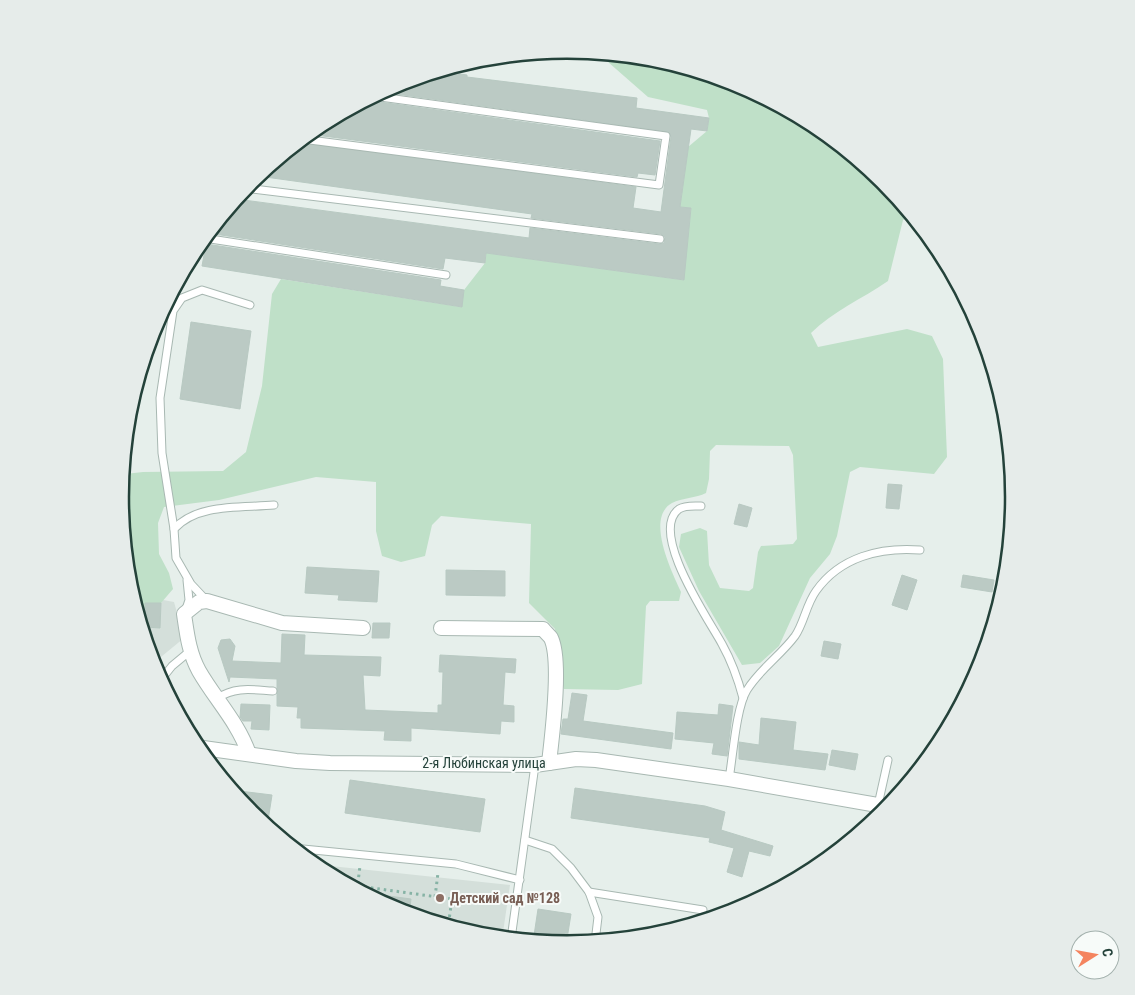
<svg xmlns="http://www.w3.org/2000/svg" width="1135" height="995" viewBox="0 0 1135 995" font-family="'Roboto Condensed',sans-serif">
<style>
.built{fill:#d4dfda}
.green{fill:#bfe0c8}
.building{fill:#bbcac4;stroke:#b8c9c2}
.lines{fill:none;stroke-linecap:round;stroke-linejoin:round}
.lane-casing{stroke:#a8b8b2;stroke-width:9}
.street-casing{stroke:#a8b8b2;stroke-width:16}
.path{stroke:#86b3a5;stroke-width:3;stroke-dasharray:2.5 4;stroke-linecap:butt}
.lane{stroke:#fff;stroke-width:7}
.street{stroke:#fff;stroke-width:14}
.education-dot{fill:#8d6e63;stroke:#f7fbf9;stroke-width:2}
.labels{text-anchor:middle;stroke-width:4;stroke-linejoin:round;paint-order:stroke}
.street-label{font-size:14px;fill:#24423a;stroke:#f7fbf9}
.education-label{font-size:14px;font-weight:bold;fill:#785e54;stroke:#f7fbf9;text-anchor:start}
.rim{fill:none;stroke:#24423a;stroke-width:2.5}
</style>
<rect width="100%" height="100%" fill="#e6efeb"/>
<!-- built -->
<g class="built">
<polygon points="126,439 131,440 123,526 120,497"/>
<polygon points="131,594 174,602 184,638 156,661 154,667"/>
<polygon points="312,864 510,885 502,939 480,936 396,911"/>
</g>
<!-- green -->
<path class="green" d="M604 54 655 59 739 84 816 126 884 181 911 214 903 220 888 281C862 299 833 311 811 333L818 347 907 329 932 336 943 359 947 457 934 474 860 467 850 472 837 536 830 554 810 578 779 646 760 663 742 665 699 591 679 547 681 534 700 528 707 531 709 565 720 588 749 591 753 588 758 552 761 546 793 544 797 539 793 455 789 446 716 445 710 451 709 479 706 493C696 498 682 498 672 503 645 518 672 572 681 592L679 601H650L646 606 642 684 618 690 564 689 559 672 555 629 529 603 531 524 441 516 432 525 425 556 401 562 382 556 376 531V482L316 477 219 500 164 507 158 523 159 554 169 573 173 589 161 603H146L143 634 129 585 121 512 125 474 143 472 223 471 246 452 262 386 272 294 281 279 461 307 464 290 485 263 486 253 683 280 691 208 680 207 688 147 707 131 709 118 707 110 648 97 608 62Z"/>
<!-- building -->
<g class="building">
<polygon points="440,71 467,75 467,77 637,98 636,108 709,118 707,131 691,129 680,207 691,208 684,280 486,253 485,263 445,258 443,269 208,233 236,199 529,238 530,228 659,244 664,243 665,237 661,234 531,218 532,214 258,176 298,142 636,187 633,208 661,212 671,137 669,132 382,92 397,84"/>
<polygon points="369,99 372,101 660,141 655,175 638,173 637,177 308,134 319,125"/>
<polygon points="206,244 441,280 440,286 464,290 462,307 202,266"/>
<polygon points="191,322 251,331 240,409 180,399"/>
<polygon points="888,484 902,485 899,509 886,508"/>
<polygon points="739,504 752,508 747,527 734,524"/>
<polygon points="307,567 379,571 377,602 338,600 339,595 305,593"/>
<polygon points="446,570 505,571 505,596 446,595"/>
<polygon points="902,575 917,580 907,610 892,605"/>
<polygon points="963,575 994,580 992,592 961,587"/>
<polygon points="145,603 161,603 160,628 145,627"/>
<polygon points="373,623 390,623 389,638 372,638"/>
<polygon points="282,634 305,635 304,655 381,657 380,676 363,675 365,710 438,713 438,705 442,705 443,672 439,672 440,655 516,659 515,673 505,672 503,705 514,706 514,722 501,721 500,734 411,728 411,741 384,740 385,731 301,728 301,718 297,718 298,707 277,706 277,679 230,677 229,682 218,648 221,640 230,639 235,646 232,661 281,663"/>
<polygon points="824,641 841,644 838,659 821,656"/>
<polygon points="572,693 587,695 583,721 673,733 671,749 561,734 563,719 568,719"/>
<polygon points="241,704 270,705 269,730 251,729 252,721 243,721 240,717"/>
<polygon points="719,704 733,706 727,756 712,754 714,743 675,739 677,712 718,715"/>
<polygon points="761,718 796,722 793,750 828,754 825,770 739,759 739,742 759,745"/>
<polygon points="832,750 858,754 855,770 829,765"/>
<polygon points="350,780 485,799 480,832 345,813"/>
<polygon points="575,788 705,806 725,812 721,830 773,846 770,856 749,851 742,877 727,872 734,848 709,842 710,838 571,818"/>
<polygon points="231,790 272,795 267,827 251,814"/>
<polygon points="366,893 411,899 409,915 396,911"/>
<polygon points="538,909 571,914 566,945 533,942"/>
</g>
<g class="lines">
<!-- lane casing -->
<g class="lane-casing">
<g id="lane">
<polyline points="480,59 481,59"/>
<polyline points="302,139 659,185 666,136 373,96"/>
<polyline points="245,188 660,239"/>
<polyline points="204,238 446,275"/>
<path d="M701 506C694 506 685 505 679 509 648 532 709 620 722 644 732 662 738 679 743 698"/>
<polyline points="174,529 162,453 160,398 173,311 182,298 202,290 250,305"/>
<path d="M207 601 191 584 176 558 174 529C197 503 242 508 274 505"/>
<polyline points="186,609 189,600 187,580"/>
<polyline points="160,681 172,666 190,651"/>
<path d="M218 698C235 686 254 690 273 691"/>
<path d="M729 779C733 756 736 708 747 690 759 670 781 655 795 636 804 623 806 605 816 591 840 557 880 547 920 550"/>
<polyline points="878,805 888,760"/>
<polyline points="525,840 552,849 571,868 589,892 598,917 595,942"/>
<polyline points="293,848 456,864 520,880"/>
<polyline points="589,892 703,910"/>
<polyline points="511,939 535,765"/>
</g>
</g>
<!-- street casing -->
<g class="street-casing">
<g id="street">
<path d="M441 628 543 629C545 632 549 635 551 638 562 661 552 736 549 763"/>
<polyline points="196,747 296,761 330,763 535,765 576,759 596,760 729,779 889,807"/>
<path d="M249 754C238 722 215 699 199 671 189 653 187 634 184 614L199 602 207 601 282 623 363 628"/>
</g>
</g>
<!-- path -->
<g class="path">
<polyline points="358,886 452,899 448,927"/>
<polyline points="357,890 360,866"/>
<polyline points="435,897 438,873"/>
</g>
<!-- lane -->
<use href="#lane" class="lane"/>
<!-- street -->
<use href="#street" class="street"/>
</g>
<!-- markers -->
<circle class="education-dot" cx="440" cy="898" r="5"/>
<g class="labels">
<!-- street labels -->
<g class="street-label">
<text x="484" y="768">2-я Любинская улица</text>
</g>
<!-- education labels -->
<g class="education-label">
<text x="450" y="903">Детский сад №128</text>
</g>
</g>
<!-- crop -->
<path d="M0 0H1135V995H0ZM129 497a438 438 0 1 1 876 0a438 438 0 1 1-876 0Z" fill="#e6ecea" fill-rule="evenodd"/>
<path class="rim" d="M129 497a438 438 0 1 1 876 0a438 438 0 1 1-876 0Z"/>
<!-- north arrow -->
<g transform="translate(1095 955) rotate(79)"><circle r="24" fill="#f7fbf9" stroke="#a3b1ad"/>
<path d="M0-4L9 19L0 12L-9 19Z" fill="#f4845f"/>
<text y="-8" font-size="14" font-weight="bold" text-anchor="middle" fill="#24423a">С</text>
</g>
</svg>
